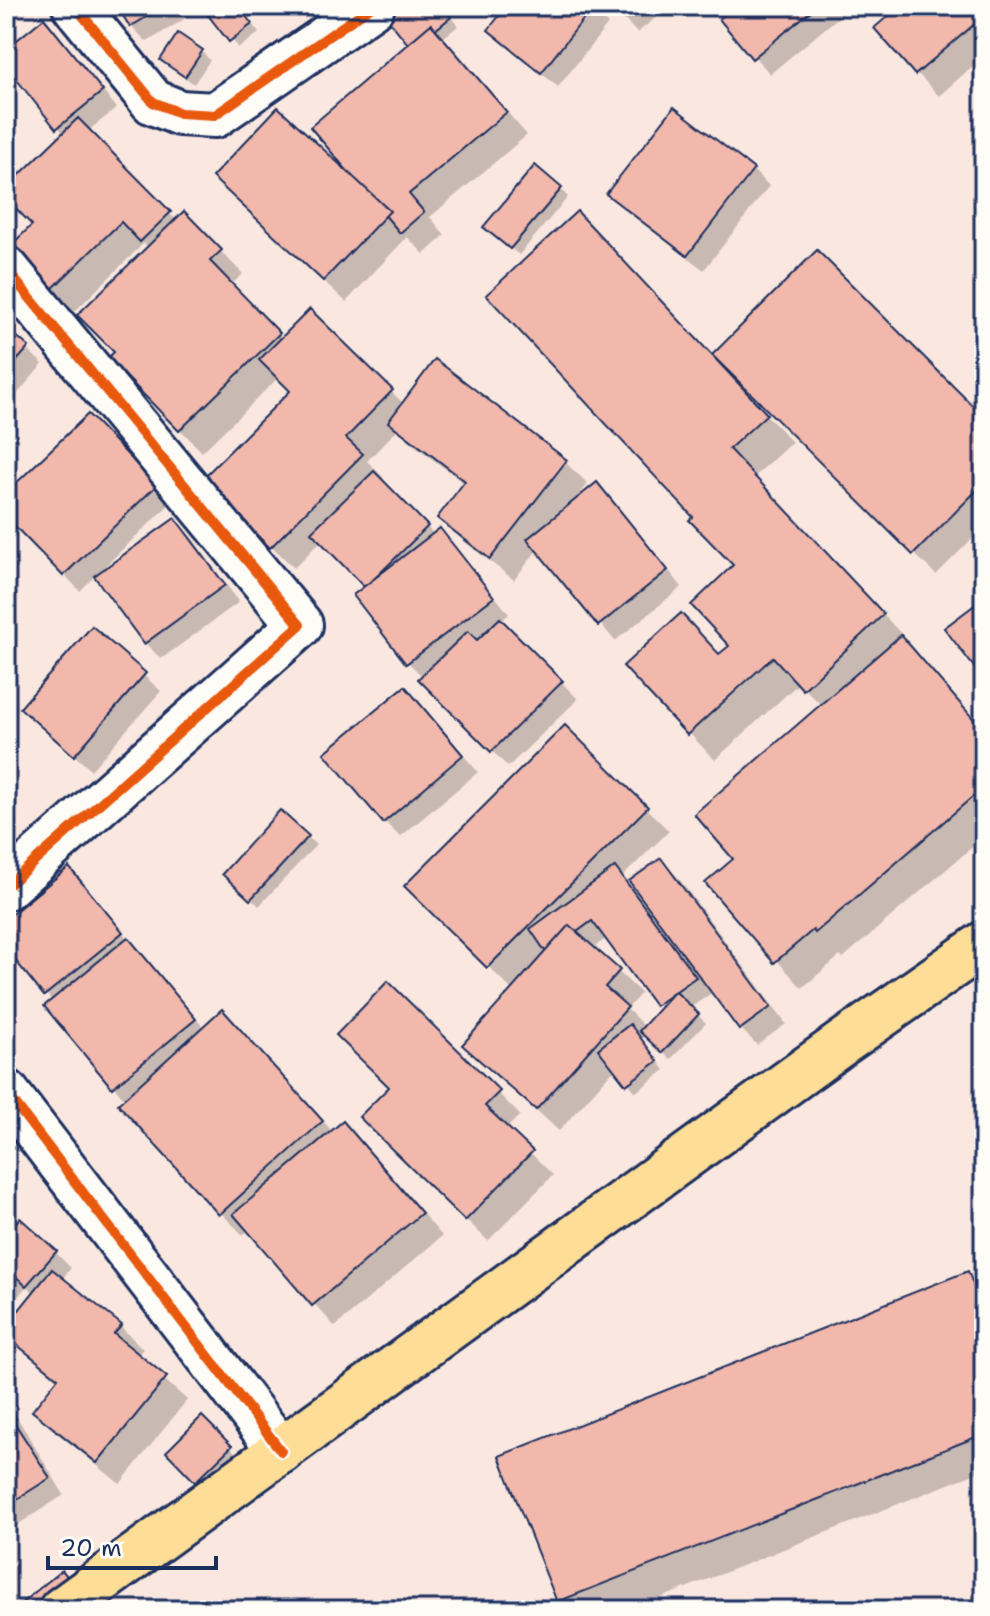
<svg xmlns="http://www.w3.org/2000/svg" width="990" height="1616" viewBox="0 0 990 1616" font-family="'Shantell Sans',sans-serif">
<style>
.shadow{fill:#0003;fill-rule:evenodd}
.building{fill:#f2b8ab;stroke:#1b2f5e;stroke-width:2}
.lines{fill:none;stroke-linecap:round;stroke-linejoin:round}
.street-casing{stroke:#1b2f5e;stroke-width:50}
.primary-casing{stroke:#1b2f5e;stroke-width:50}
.street{stroke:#fdfcf7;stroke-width:44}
.primary{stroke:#fedd96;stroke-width:44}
.cycleway-casing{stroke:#fdfcf7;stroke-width:15}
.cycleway{stroke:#e8590c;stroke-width:10}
</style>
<rect width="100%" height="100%" fill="#fae8e0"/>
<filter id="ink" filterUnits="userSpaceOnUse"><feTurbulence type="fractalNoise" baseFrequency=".0125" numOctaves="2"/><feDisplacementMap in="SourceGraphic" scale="16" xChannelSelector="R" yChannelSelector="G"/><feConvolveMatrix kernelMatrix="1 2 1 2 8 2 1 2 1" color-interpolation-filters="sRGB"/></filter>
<g filter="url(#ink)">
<!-- shadow -->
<g class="shadow">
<polygon points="119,6 238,6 259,33 239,48 204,7 147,42 131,26"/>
<polygon points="442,6 458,26 443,38 527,135 430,217 445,235 424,254 407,237 346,302 237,199 348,170"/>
<polygon points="510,6 589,6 608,24 558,87 490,30"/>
<polygon points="612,6 670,6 637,33"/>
<polygon points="738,6 852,6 770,74 722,20"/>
<polygon points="903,6 984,6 984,56 939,96 917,73"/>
<polygon points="44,21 117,108 88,131 177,221 184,214 243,274 231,285 283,339 310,312 404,404 565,462 588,484 575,500 597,484 613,500 682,587 615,641 538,549 514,580 462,540 440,518 465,484 413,444 398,429 367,461 384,478 381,481 435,535 440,531 456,547 509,614 501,621 578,699 508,767 421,679 423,677 408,662 367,587 322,540 294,568 204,480 293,391 279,377 202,452 111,358 117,352 149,248 144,243 74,312 11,248 35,225 6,195 6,191 65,135 6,63 6,51"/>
<polygon points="202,52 210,60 194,84 162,60"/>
<polygon points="753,170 769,186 704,270 625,210 609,194"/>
<polygon points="560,189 568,197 519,255 494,235"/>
<polygon points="817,253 984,420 984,527 936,575 727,367 724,370 792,442 754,477 909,642 907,644 984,730 984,837 843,958 840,956 802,988 707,883 736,859 822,706 799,683 715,760 689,733 720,656 731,646 736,565 696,517 712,357"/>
<polygon points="6,330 43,364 6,407"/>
<polygon points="88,416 172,502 101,570 103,572 175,520 191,536 239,602 161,659 145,643 96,575 80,591 6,514 6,495"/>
<polygon points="92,629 161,691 91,770 39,724"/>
<polygon points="405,688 478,772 400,837 384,821"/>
<path d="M565 728 669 831 622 877 635 890 661 860 677 876 786 1024 757 1045 741 1029 713 992 690 1008 706 1023 671 1059 645 1035 641 1040 665 1070 636 1092 615 1068 559 1131 465 1045 513 991 407 886ZM607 938 661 1009 645 1027 627 1009 641 993 593 948Z"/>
<polygon points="308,837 316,845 259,906 225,874"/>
<polygon points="69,870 204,1028 244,1034 333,1132 343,1124 365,1146 442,1236 335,1327 249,1230 243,1235 221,1213 47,1007 53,1002 6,945 6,922"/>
<polygon points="388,984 520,1115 506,1129 553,1175 488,1241 362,1117 392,1087"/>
<polygon points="6,1234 55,1252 71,1268 62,1279 120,1326 143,1349 137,1355 187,1400 120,1484 57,1433 35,1411 58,1380 6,1334 6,1329 35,1293 27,1286 6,1310"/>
<polygon points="967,1274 984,1290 984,1470 630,1610 568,1610 559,1601"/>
<polygon points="6,1399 64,1495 6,1532"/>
<polygon points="202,1419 239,1456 205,1488 169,1452"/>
</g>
<!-- building -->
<g class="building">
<polygon points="117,6 164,6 130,27"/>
<polygon points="201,6 238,6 252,24 229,42"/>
<polygon points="383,6 442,6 451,17 412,49 380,9"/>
<polygon points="507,6 592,6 593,7 541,73 488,30"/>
<polygon points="609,6 635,6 620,18"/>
<polygon points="735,6 817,6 752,59 719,19"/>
<polygon points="900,6 984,6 984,16 915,75 874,28"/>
<polygon points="44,18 103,91 56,129 6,66 6,49"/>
<polygon points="431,24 507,112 409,194 424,212 400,233 310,127"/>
<polygon points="178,33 203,50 185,77 160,60"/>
<polygon points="278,107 390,211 323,281 212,177"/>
<polygon points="674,107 754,169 687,256 606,194"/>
<polygon points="78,118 171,212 140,242 121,222 50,291 8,248 32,225 6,198 6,188"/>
<polygon points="535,165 562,188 510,249 483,227"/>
<polygon points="184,211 222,250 210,261 280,333 179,431 108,358 114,352 77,315"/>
<polygon points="577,211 767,414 729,449 884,614 803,690 773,657 687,735 623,666 681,613 719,654 729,646 691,605 733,565 689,520 693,517 486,295"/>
<polygon points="817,250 984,417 984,483 913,555 712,355"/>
<polygon points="310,309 393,390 346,438 363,454 270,548 201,480 290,391 259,360"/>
<polygon points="6,327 29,347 6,373"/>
<polygon points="435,359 567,460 490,559 437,518 465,481 388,422"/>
<polygon points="88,414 157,485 63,576 6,517 6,493"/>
<polygon points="374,471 428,526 365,588 311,532"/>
<polygon points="597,482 668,570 598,626 527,539"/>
<polygon points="175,518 225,585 144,644 94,576"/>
<polygon points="440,528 494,597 406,664 353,595"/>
<polygon points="984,598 984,680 944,628"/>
<polygon points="500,618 563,681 491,752 418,679 468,631 477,640"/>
<polygon points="92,626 146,673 74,756 20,708"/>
<polygon points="901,635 984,731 984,787 815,933 813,930 774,963 705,883 733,859 694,814"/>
<polygon points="405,686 463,755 383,823 324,753"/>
<polygon points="565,725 648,807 487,968 404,886"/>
<polygon points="280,810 309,836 250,900 222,874"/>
<polygon points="661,858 771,1007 739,1030 629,881"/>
<polygon points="69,867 123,932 44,996 6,949 6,919"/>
<polygon points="615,867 696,977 655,1006 592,921 547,954 530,929"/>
<polygon points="569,925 620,970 605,987 628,1007 536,1110 462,1045"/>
<polygon points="128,937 196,1019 112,1088 44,1006"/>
<polygon points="388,981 500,1091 485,1106 533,1151 465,1221 359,1117 389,1087 336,1035"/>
<polygon points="675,991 699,1014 662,1053 639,1031"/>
<polygon points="222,1009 323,1121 219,1215 118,1104"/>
<polygon points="630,1024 658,1061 626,1085 598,1049"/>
<polygon points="343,1121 422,1213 312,1306 233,1214"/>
<polygon points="20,1218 57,1251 26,1286 10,1271 6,1276 6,1232"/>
<polygon points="52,1269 122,1325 114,1334 167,1377 97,1463 32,1411 58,1378 6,1336 6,1326"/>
<polygon points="968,1271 984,1313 984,1434 557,1602 499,1456"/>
<polygon points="6,1403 16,1419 14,1422 50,1478 6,1506"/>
<polygon points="202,1416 232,1446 195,1482 166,1452"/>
<polygon points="62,1570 80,1592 58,1610 13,1610"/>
</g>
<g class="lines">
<!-- street casing -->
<g class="street-casing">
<g id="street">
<polyline points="75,6 153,102 180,113 215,115 372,6"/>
<polyline points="6,269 300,625 6,887"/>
<polyline points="6,1092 281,1451"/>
</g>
</g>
<!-- primary casing -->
<g class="primary-casing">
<polyline id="primary" points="61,1610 841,1044 984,944"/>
</g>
<!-- street -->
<use href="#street" class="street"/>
<!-- primary -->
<use href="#primary" class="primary"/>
<!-- cycleway casing -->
<g class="cycleway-casing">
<g id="cycleway">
<polyline points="75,6 153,102 180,113 215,115 372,6"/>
<polyline points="6,269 300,625 6,887"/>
<polyline points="6,1092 281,1451"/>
</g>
</g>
<!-- cycleway -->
<use href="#cycleway" class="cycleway"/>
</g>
</g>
<!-- margin -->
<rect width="990" height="1616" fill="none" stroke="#fdfcf7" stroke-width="32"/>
<rect x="16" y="16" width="958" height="1584" fill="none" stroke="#1b2f5e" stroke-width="3" filter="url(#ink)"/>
<!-- scale -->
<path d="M48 1556v12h168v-12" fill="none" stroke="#1b2f5e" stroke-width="4"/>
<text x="60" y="1556" font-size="24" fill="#1b2f5e" stroke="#fdfcf7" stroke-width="6" paint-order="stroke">20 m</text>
</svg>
